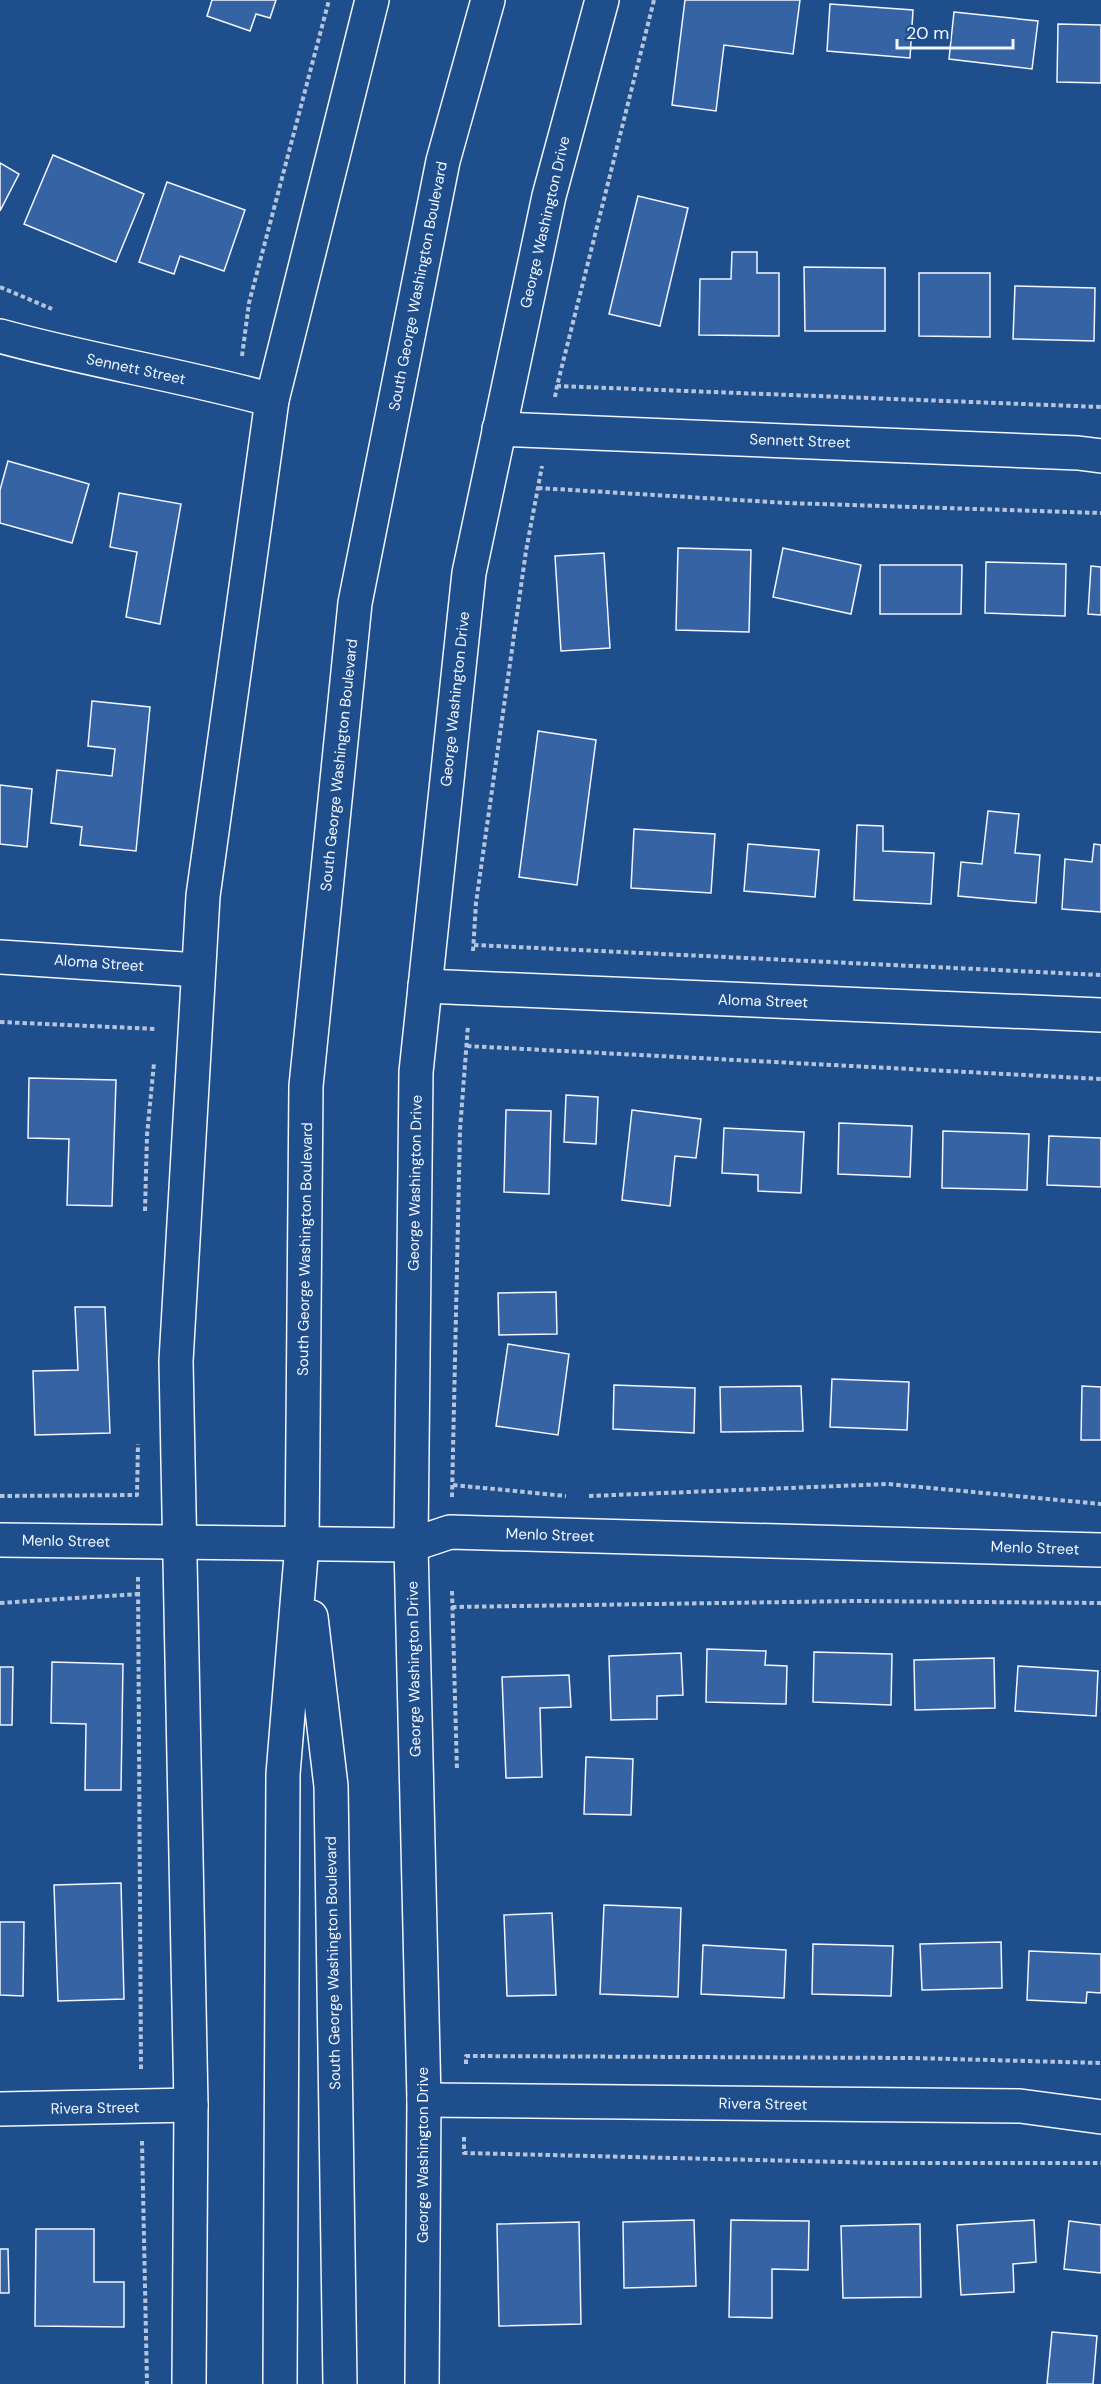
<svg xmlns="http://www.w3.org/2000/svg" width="1101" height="2384" viewBox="0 0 1101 2384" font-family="'DM Sans',sans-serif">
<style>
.building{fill:#3563a3;stroke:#f2f6ff;stroke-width:1.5}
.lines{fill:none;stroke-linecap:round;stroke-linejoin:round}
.minor-casing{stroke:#f2f6ff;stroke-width:36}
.tertiary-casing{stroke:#f2f6ff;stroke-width:36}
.path{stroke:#b3c4dc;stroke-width:4;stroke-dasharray:4.5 3;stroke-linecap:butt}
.minor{stroke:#1f4e8c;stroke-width:33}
.tertiary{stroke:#1f4e8c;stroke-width:33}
.labels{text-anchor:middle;stroke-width:4.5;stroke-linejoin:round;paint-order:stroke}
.street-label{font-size:15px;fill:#f2f6ff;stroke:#1f4e8c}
</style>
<rect width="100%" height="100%" fill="#1f4e8c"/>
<!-- building -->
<g class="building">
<polygon points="212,0 276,0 270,18 256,14 250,31 207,16"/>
<polygon points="685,0 800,0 793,54 724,45 716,111 672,105"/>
<polygon points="830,4 913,10 910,58 827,51"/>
<polygon points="954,12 1038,21 1032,69 949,59"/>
<polygon points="1058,24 1101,25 1101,83 1057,82"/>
<polygon points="53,155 144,194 116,262 24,224"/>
<polygon points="0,163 19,174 0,211"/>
<polygon points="167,182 245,210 224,271 180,256 174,274 139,262"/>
<polygon points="638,196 688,208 660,326 609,314"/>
<polygon points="732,252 757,252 757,273 779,273 779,336 699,335 700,279 731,279"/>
<polygon points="804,267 885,268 885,331 805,331"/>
<polygon points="919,273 990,273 990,337 919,336"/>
<polygon points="1015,286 1095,288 1094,341 1013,339"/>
<polygon points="8,461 89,484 72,543 0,523 0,490"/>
<polygon points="119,493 181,504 160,624 126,617 137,552 110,547"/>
<polygon points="678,548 751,550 749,632 676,630"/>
<polygon points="783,548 861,565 851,614 773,597"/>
<polygon points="604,553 610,648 561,651 555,556"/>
<polygon points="986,562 1066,564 1065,616 985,613"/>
<polygon points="880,565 962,565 961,614 880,614"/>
<polygon points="1091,566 1101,567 1101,615 1088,614"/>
<polygon points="92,701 150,707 136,851 80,845 82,827 51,823 57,770 112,776 115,749 88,746"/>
<polygon points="538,731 596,740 577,885 519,877"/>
<polygon points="0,785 32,789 27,847 0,844"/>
<polygon points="988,811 1019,814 1015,853 1040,855 1036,903 958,896 961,862 982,864"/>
<polygon points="857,825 883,826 883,851 934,853 931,904 854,900"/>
<polygon points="634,829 715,834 711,893 631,888"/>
<polygon points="748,844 819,850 815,897 744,891"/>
<polygon points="1094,844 1101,845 1101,912 1062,909 1065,859 1092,862"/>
<polygon points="29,1078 116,1080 112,1206 67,1205 69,1139 28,1138"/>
<polygon points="566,1095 598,1097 596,1144 564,1142"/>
<polygon points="506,1110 551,1111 549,1194 504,1192"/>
<polygon points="632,1110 701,1119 696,1158 675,1156 670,1206 622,1200"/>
<polygon points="839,1123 912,1126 910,1177 838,1174"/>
<polygon points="724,1128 804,1132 801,1193 758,1191 758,1175 722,1173"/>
<polygon points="943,1131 1029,1134 1027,1190 942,1188"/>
<polygon points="1049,1136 1101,1138 1101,1187 1047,1185"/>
<polygon points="556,1292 557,1334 499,1335 498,1293"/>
<polygon points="75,1307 105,1307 110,1433 35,1435 33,1371 78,1370"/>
<polygon points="508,1344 569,1354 558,1435 496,1426"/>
<polygon points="832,1379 909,1382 907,1430 830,1427"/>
<polygon points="614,1385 695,1388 694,1433 613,1429"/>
<polygon points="801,1386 803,1431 721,1432 720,1387"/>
<polygon points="1082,1386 1101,1387 1101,1440 1081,1440"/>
<polygon points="707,1649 766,1651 765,1665 787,1666 786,1704 706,1702"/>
<polygon points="814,1652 892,1654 891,1705 813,1702"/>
<polygon points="681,1653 683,1695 657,1696 657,1719 611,1720 609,1656"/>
<polygon points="994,1658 995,1708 915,1710 914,1660"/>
<polygon points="52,1662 123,1664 121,1790 85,1790 86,1724 51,1723"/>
<polygon points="1018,1666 1098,1671 1096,1716 1015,1711"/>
<polygon points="0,1667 13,1667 12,1725 0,1725"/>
<polygon points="569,1675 571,1707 540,1708 542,1777 506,1778 502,1677"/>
<polygon points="586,1757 633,1759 631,1815 584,1814"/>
<polygon points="121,1883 124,1999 58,2001 54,1885"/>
<polygon points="604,1905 681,1908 678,1997 600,1994"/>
<polygon points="552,1913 556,1995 507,1996 504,1915"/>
<polygon points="0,1922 24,1922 23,1996 0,1995"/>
<polygon points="1001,1942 1002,1988 922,1990 920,1944"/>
<polygon points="813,1944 893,1946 891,1996 812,1994"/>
<polygon points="703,1945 786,1950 784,1998 701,1994"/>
<polygon points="1029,1951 1101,1954 1101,1993 1087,1992 1086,2003 1027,2000"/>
<polygon points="694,2220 696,2286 624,2288 623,2222"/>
<polygon points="731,2220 809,2221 808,2270 772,2269 772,2318 729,2317"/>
<polygon points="1034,2220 1036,2262 1013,2264 1014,2292 961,2295 957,2225"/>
<polygon points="1069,2221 1101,2225 1101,2273 1064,2269"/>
<polygon points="579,2222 581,2324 499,2326 497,2224"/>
<polygon points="920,2224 921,2297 843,2298 841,2226"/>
<polygon points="36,2229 94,2229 94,2282 124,2282 124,2327 35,2326"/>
<polygon points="0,2249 8,2249 9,2293 0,2293"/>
<polygon points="1052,2332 1097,2336 1093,2384 1047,2384"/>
</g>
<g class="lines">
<!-- minor casing -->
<g class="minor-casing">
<g id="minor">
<path d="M0 336C90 361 182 375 272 400"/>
<polyline points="499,429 1078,453 1101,456"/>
<polyline points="0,957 198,970"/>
<polyline points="425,986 1101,1015"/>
<polyline points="0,1540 411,1545 450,1532 1101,1550"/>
<polyline points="424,2100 1020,2106 1101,2117"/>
<polyline points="0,2109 191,2105"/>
<polyline points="189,2384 191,2105 176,1361 203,896 272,400 372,0"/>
<polyline points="422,2384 424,2100 411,1545 416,1072 469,573 549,196 602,0"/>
</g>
</g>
<!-- tertiary casing -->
<g class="tertiary-casing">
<g id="tertiary">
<polyline points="311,1617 331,1786 340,2384"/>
<polyline points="280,2384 283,1774 302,1544 306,1086 355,603 443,161 488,0"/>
</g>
</g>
<!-- path -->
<g class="path">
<polyline points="654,0 557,386 1101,407"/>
<polyline points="0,287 52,309"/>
<polyline points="242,356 249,303 329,0"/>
<polyline points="555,397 557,386"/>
<polyline points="538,488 788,503 1101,513"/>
<polyline points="474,945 1101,975"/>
<polyline points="473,951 476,903 526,551 542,466"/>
<polyline points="0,1022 157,1029"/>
<polyline points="467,1046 1101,1079"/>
<polyline points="145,1211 147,1135 154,1063"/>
<polyline points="453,1485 566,1496"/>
<polyline points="0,1496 137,1495 138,1444"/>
<polyline points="589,1496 888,1484 1101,1504"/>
<polyline points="452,1497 460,1130 468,1025"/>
<polyline points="138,1577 141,2070"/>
<polyline points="452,1591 457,1771"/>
<polyline points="0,1603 138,1594"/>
<polyline points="452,1607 856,1601 1101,1603"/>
<polyline points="466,2064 466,2056 913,2058 1101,2063"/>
<polyline points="464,2137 464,2153 883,2163 1101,2163"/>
<polyline points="142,2141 147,2384"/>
</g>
<!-- minor -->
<use href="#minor" class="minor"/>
<!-- tertiary -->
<use href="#tertiary" class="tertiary"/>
</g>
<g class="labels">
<!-- street labels -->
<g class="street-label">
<text transform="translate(545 222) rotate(-77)" y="5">George Washington Drive</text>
<text transform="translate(418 286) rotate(-79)" y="5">South George Washington Boulevard</text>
<text transform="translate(136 369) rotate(12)" y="5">Sennett Street</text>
<text transform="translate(800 441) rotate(2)" y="5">Sennett Street</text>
<text transform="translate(455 699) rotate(-84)" y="5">George Washington Drive</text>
<text transform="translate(339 765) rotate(-84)" y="5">South George Washington Boulevard</text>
<text transform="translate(99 963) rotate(4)" y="5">Aloma Street</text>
<text transform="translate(763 1001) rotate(2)" y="5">Aloma Street</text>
<text transform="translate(415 1183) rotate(-89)" y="5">George Washington Drive</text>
<text transform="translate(305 1249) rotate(-89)" y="5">South George Washington Boulevard</text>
<text transform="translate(550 1535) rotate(2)" y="5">Menlo Street</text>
<text transform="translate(66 1541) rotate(1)" y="5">Menlo Street</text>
<text transform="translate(1035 1548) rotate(2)" y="5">Menlo Street</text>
<text transform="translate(414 1669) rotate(-91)" y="5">George Washington Drive</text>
<text transform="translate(333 1963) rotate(-91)" y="5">South George Washington Boulevard</text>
<text transform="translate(763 2104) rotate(1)" y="5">Rivera Street</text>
<text transform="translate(95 2108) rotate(-1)" y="5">Rivera Street</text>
<text transform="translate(423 2155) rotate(-90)" y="5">George Washington Drive</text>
</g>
</g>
<!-- scale -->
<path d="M897 39v9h116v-9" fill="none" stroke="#f2f6ff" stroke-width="3"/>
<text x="906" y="39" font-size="18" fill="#f2f6ff" stroke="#1f4e8c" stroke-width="4.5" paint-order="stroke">20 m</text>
</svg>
